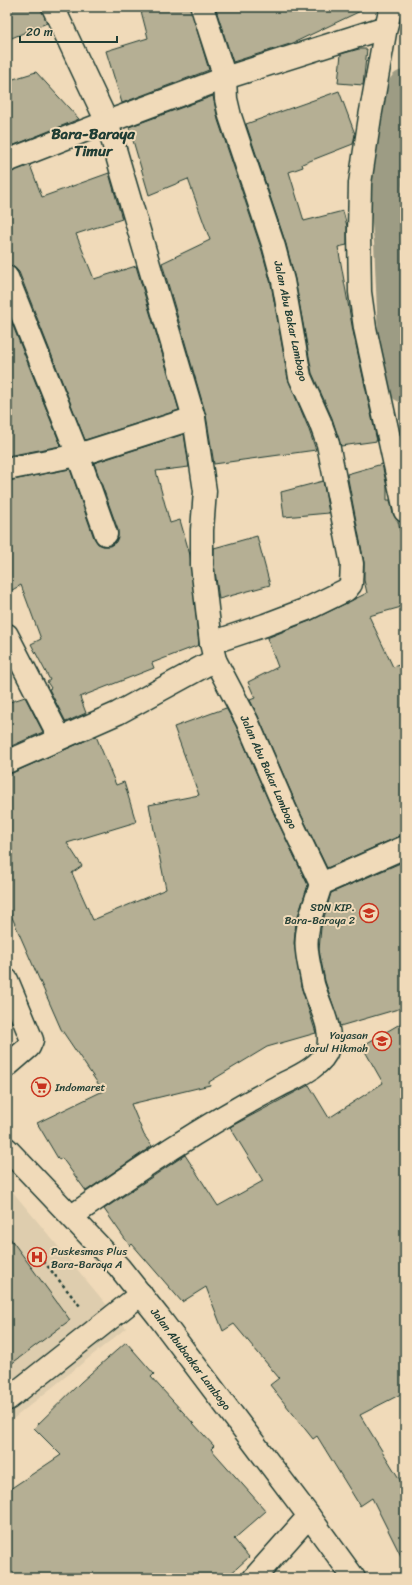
<svg xmlns="http://www.w3.org/2000/svg" width="412" height="1585" viewBox="0 0 412 1585" font-family="Sriracha,sans-serif">
<style>
.built{fill:#decdae}
.lines{fill:none;stroke-linecap:round;stroke-linejoin:round}
.canal{stroke:#9d9c84;stroke-width:34}
.building{fill:#b5af94;stroke:#1f3d34}
.minor-casing{stroke:#1f3d34;stroke-width:25}
.path{stroke:#1f3d34;stroke-width:2.5;stroke-dasharray:3 3;stroke-linecap:butt}
.minor{stroke:#f0dab9;stroke-width:22}
.labels{text-anchor:middle;stroke-width:4;stroke-linejoin:round;paint-order:stroke}
.street-label{font-size:11px;fill:#1f3d34;stroke:#f0dab9}
.poi-label{font-size:11px;fill:#1f3d34;stroke:#f0dab9;text-anchor:end}
.district-label{font-size:15px;font-weight:bold;fill:#1f3d34;stroke:#f0dab9}
</style>
<rect width="100%" height="100%" fill="#f0dab9"/>
<filter id="ink" filterUnits="userSpaceOnUse"><feTurbulence type="fractalNoise" baseFrequency=".025" numOctaves="2"/><feDisplacementMap in="SourceGraphic" scale="8" xChannelSelector="R" yChannelSelector="G"/><feConvolveMatrix kernelMatrix="1 2 1 2 8 2 1 2 1" color-interpolation-filters="sRGB"/></filter>
<g filter="url(#ink)">
<!-- built -->
<polygon class="built" points="7,1185 126,1328 8,1423 7,1421"/>
<g class="lines">
<!-- canal -->
<polyline class="canal" points="405,87 385,188 391,241 395,335 405,386"/>
</g>
<!-- building -->
<g class="building">
<polygon points="7,7 41,7 47,23 7,40"/>
<polygon points="67,7 85,7 70,13"/>
<polygon points="140,7 190,7 209,70 122,103 106,51 148,38"/>
<polygon points="215,7 369,7 293,43 233,62"/>
<polygon points="359,49 367,49 363,85 338,83 341,54"/>
<polygon points="36,72 79,119 7,148 7,81"/>
<polygon points="339,91 355,134 353,144 302,164 303,167 289,172 304,221 343,211 347,226 347,245 338,247 353,331 377,441 341,446 332,418 312,373 295,279 286,244 246,124"/>
<polygon points="213,96 218,120 262,251 271,284 288,379 308,427 316,450 214,464 206,415 162,263 210,240 188,179 149,195 129,127"/>
<polygon points="30,165 42,197 109,173 122,219 76,234 94,279 136,266 179,410 85,440 19,272 14,267 7,265 7,173"/>
<polygon points="7,311 61,446 7,456"/>
<polygon points="184,434 189,467 156,471 170,523 180,520 190,555 199,645 152,663 154,668 80,697 86,713 66,722 49,689 51,688 47,682 50,680 31,644 41,639 21,585 7,593 7,481 70,469 94,538 98,544 103,546 110,546 116,542 118,537 118,530 94,463"/>
<polygon points="382,464 387,487 387,500 390,500 393,514 398,521 405,553 405,606 369,616 393,667 405,663 405,835 400,836 327,868 297,806 258,716 250,700 255,698 248,682 278,667 267,638 312,620 367,593 364,580 364,562 347,474"/>
<polygon points="323,481 329,513 284,517 281,492"/>
<polygon points="257,536 270,585 219,599 214,564 214,548"/>
<polygon points="25,697 43,732 7,748 7,703"/>
<polygon points="226,708 236,726 275,816 308,885 296,922 294,943 301,986 316,1033 267,1047 209,1082 210,1085 131,1104 144,1135 152,1146 86,1191 62,1158 59,1160 37,1123 103,1091 61,1029 7,906 7,774 12,773 96,736 116,785 124,782 136,822 67,843 82,866 72,873 93,920 166,889 149,805 199,795 174,727"/>
<polygon points="405,861 405,1007 340,1026 325,981 319,950 321,928 331,893"/>
<polygon points="405,1021 405,1392 360,1415 405,1488 405,1564 372,1498 360,1506 317,1436 313,1439 270,1385 279,1378 234,1324 223,1331 206,1287 182,1302 132,1244 130,1246 104,1209 185,1155 218,1206 263,1181 230,1127 309,1085 329,1118 383,1083 362,1046"/>
<polygon points="7,1234 70,1320 7,1367"/>
<polygon points="126,1342 154,1374 151,1377 214,1446 211,1449 266,1511 234,1539 249,1557 226,1578 7,1578 7,1491 61,1455 34,1428 81,1382"/>
</g>
<g class="lines">
<!-- minor casing -->
<g class="minor-casing">
<g id="minor">
<polyline points="53,7 107,122 194,418 205,491 202,530 202,565 211,643 215,660 247,721 286,811 321,884"/>
<polyline points="202,7 225,78 226,99 230,116 274,247 283,281 300,377 320,422 328,444 352,564 351,584 346,590 307,609 265,625 211,643"/>
<polyline points="391,7 386,27 370,117 360,183 359,233 360,292 365,328 405,511"/>
<polyline points="7,161 107,122 225,78 386,27"/>
<polyline points="7,277 78,455 106,534"/>
<polyline points="7,469 78,455 194,418"/>
<polyline points="7,635 60,738"/>
<polyline points="7,762 118,713 215,660"/>
<polyline points="7,980 32,1040 29,1047 7,1066"/>
<polyline points="7,1149 119,1267 158,1316 309,1516 254,1578"/>
<path d="M72 1216C138 1170 205 1124 277 1087 292 1079 323 1067 328 1048 333 1027 318 1003 313 984 311 973 308 962 307 951 304 928 315 905 321 884L405 847"/>
<polyline points="8,1399 141,1294"/>
<polyline points="309,1516 354,1578"/>
</g>
</g>
<!-- path -->
<polyline class="path" points="36,1252 80,1306"/>
<!-- minor -->
<use href="#minor" class="minor"/>
</g>
</g>
<!-- icons -->
<defs>
<g id="school-ring" transform="scale(1)"><circle r="9.5" fill="#f0dab9" stroke="#c8321e" stroke-width="1.5"/><path d="M0-5L7-2L0 1L-7-2ZM-4 1L0 2.5L4 1V4Q0 6-4 4Z" fill="#c8321e"/></g>
<g id="supermarket-ring" transform="scale(1)"><circle r="9.5" fill="#f0dab9" stroke="#c8321e" stroke-width="1.5"/><path d="M-6-5.5h2.5l.6 2H6L4.5 2H-2.5L-4.4-4H-6ZM-1.5 3.2a1.3 1.3 0 1 0 .1 0ZM3 3.2a1.3 1.3 0 1 0 .1 0Z" fill="#c8321e"/></g>
<g id="hospital-ring" transform="scale(1)"><circle r="9.5" fill="#f0dab9" stroke="#c8321e" stroke-width="1.5"/><path d="M-5-5h3v3.5h4V-5h3V5h-3V1.5h-4V5h-3Z" fill="#c8321e"/></g>
</defs>
<g fill-rule="evenodd">
<use href="#school-ring" x="369" y="913"/>
<use href="#school-ring" x="382" y="1041"/>
<use href="#supermarket-ring" x="41" y="1087"/>
<use href="#hospital-ring" x="37" y="1257"/>
</g>
<g class="labels">
<!-- street labels -->
<g class="street-label">
<text transform="translate(291 321) rotate(78)" y="4">Jalan Abu Bakar Lambogo</text>
<text transform="translate(269 772) rotate(66)" y="4">Jalan Abu Bakar Lambogo</text>
<text transform="translate(191 1359) rotate(53)" y="4">Jalan Abubaakar Lambogo</text>
</g>
<!-- poi labels -->
<g class="poi-label">
<text x="355" y="911">SDN KIP.<tspan x="355" dy="13">Bara-Baraya 2</tspan></text>
<text x="368" y="1039">Yayasan<tspan x="368" dy="13">darul Hikmah</tspan></text>
<text x="55" y="1091" text-anchor="start">Indomaret</text>
<text x="51" y="1255" text-anchor="start">Puskesmas Plus<tspan x="51" dy="13">Bara-Baraya A</tspan></text>
</g>
<!-- district labels -->
<g class="district-label">
<text x="93" y="139">Bara-Baraya<tspan x="93" dy="17">Timur</tspan></text>
</g>
</g>
<!-- margin -->
<rect width="412" height="1585" fill="none" stroke="#f0dab9" stroke-width="24"/>
<rect x="12" y="12" width="388" height="1561" fill="none" stroke="#1f3d34" stroke-width="1.5" filter="url(#ink)"/>
<!-- scale -->
<path d="M20 36v6h97v-6" fill="none" stroke="#1f3d34" stroke-width="2"/>
<text x="26" y="36" font-size="12" fill="#1f3d34" stroke="#f0dab9" stroke-width="3" paint-order="stroke">20 m</text>
</svg>
